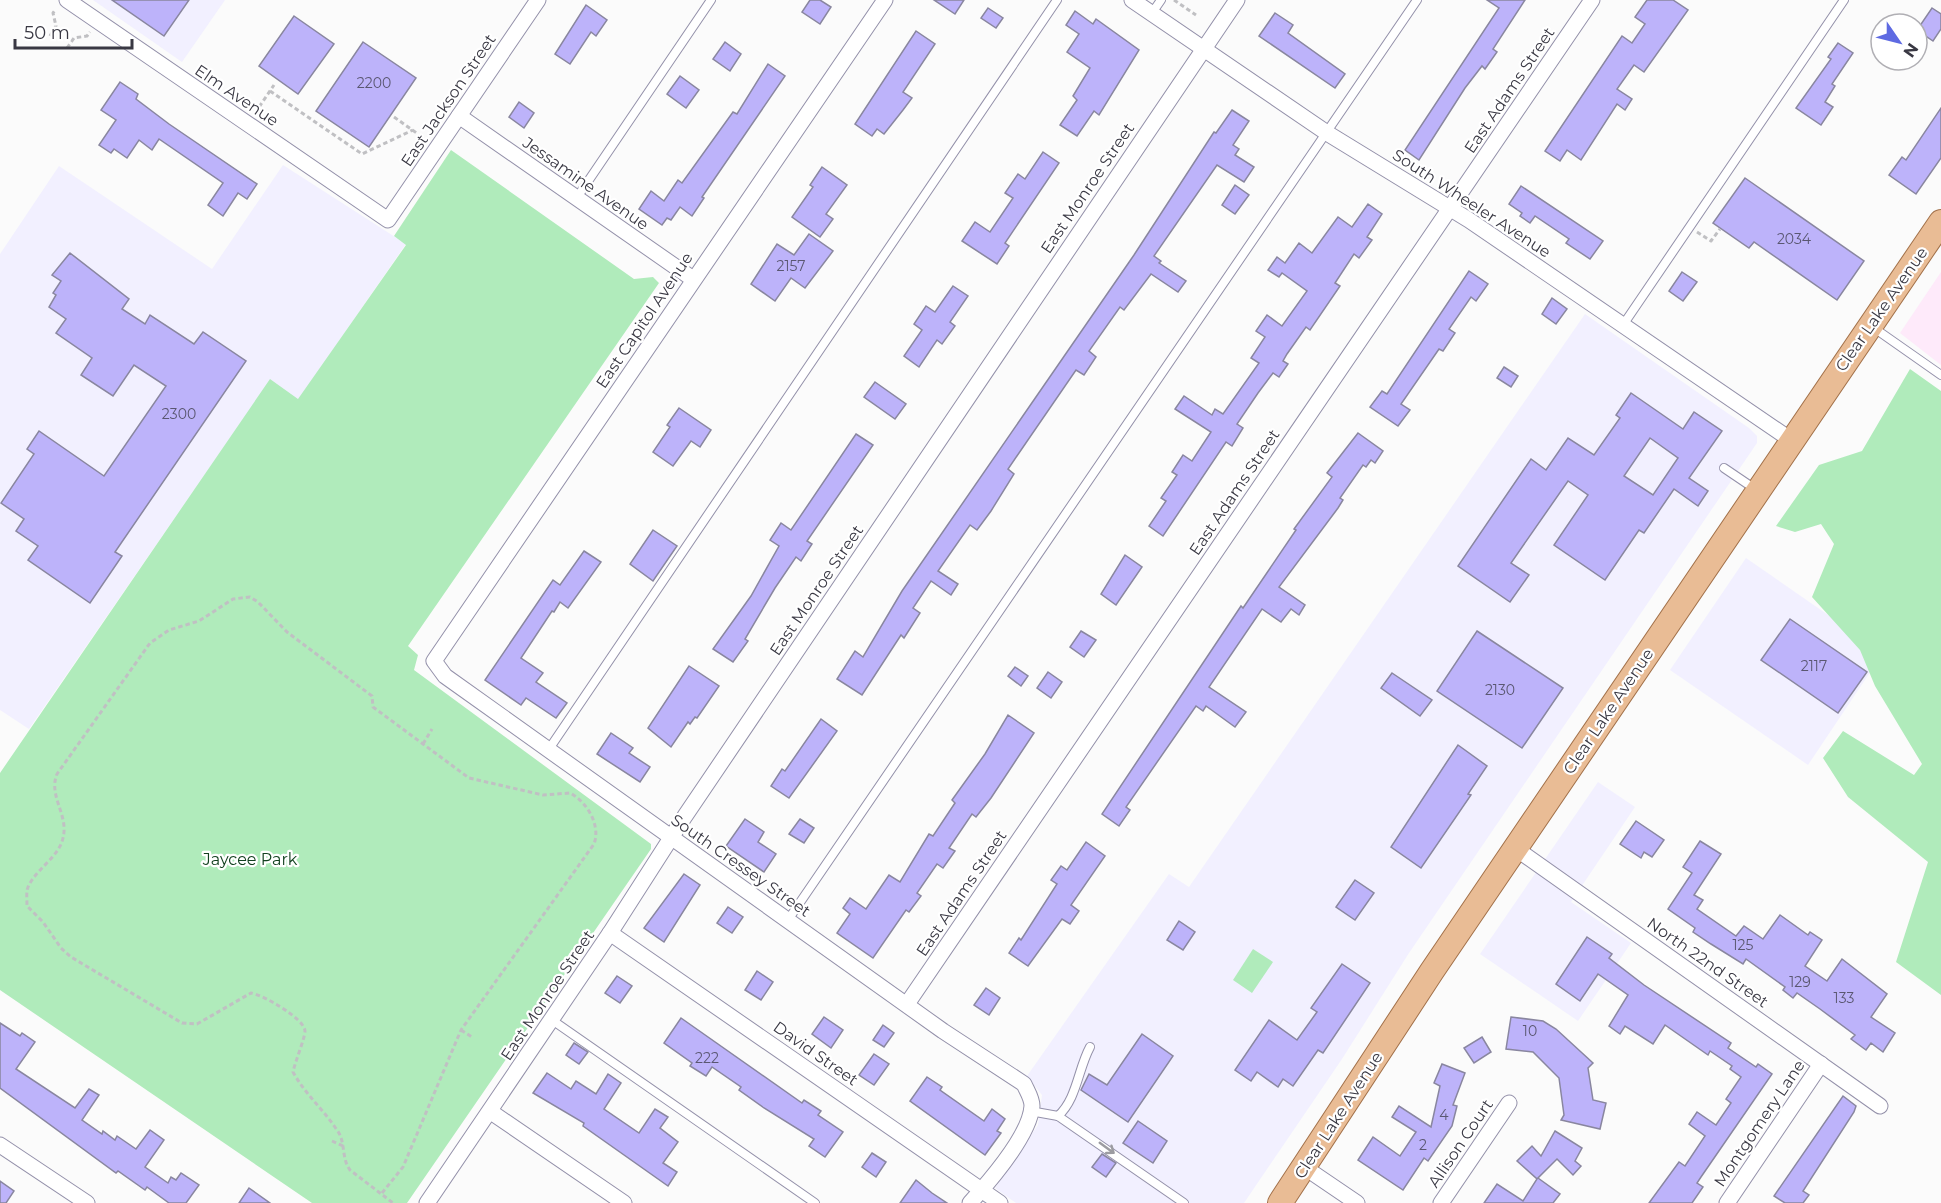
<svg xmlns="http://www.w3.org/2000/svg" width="1941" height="1203" viewBox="0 0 1941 1203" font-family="Montserrat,sans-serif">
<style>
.built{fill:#f2f0ff}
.industrial{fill:#feeafa}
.green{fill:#b0ebbb}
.building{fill:#bdb3fa;stroke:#89869f;stroke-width:1.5;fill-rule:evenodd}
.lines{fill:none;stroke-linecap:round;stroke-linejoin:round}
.service-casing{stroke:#9491aa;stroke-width:10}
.minor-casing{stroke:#9491aa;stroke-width:17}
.primary-casing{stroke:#a2714a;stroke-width:26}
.path{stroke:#c0c0c3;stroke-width:3;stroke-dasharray:4.5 3;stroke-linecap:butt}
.service{stroke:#fff;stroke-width:8}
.minor{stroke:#fff;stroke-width:15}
.primary{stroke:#e9bc95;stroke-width:24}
.oneway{stroke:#9c9ca1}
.labels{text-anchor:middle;stroke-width:4.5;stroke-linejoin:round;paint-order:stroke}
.number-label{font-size:14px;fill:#5a5771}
.street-label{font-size:16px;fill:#393843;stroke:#fff}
.park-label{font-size:16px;fill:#12411f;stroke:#fff}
</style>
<rect width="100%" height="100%" fill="#fbfbfb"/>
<!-- built -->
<g class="built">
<polygon points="93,0 225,0 182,62"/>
<polygon points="283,165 406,244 298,400 270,380 29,729 0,710 0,254 59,166 212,269"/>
<polygon points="1585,314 1749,428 1757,436 1757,443 1409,953 1342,1059 1244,1203 1016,1203 995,1188 1038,1125 1042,1095 1027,1076 1169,874 1189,887"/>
<polygon points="1746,558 1883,653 1808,765 1670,670"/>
<polygon points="1598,782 1635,807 1571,902 1631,943 1578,1021 1480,954"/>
</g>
<!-- industrial -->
<polygon class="industrial" points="1941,272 1941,365 1900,333"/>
<!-- green -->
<g class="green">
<polygon points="451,150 634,279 653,277 659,283 408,646 418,655 414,670 651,844 651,849 407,1203 312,1203 0,990 0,773 270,379 298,399 406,245 394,236"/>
<polygon points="1910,369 1941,391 1941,995 1896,962 1928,862 1848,797 1823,758 1843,731 1914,775 1922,764 1875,686 1860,650 1812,597 1834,544 1821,524 1795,532 1776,526 1819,465 1862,451"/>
<polygon points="1253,949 1273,962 1252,993 1233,980"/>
</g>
<!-- building -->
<g class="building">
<polygon points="112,0 189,0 164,36"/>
<polygon points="810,0 820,0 831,7 820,24 802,12"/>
<polygon points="934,0 964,0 955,14"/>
<polygon points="1487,0 1525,0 1493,49 1497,52 1485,69 1482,66 1465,88 1419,160 1405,150 1499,8"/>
<polygon points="1647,0 1673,0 1688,10 1644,72 1634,65 1617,89 1632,99 1625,110 1617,104 1581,160 1567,150 1560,161 1545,151 1622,36 1632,43 1645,24 1635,17"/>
<polygon points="586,5 607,20 596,36 591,32 570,64 555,54"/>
<polygon points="988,8 1003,18 996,28 981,18"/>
<polygon points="1932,8 1941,14 1941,29 1933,41 1917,30"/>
<polygon points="1075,11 1093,24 1096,19 1139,50 1099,115 1094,111 1077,136 1060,125 1077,100 1073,96 1090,68 1067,52 1079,34 1066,25"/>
<polygon points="1275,13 1293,25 1288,33 1345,74 1335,88 1259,36"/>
<polygon points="294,16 334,44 298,94 259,66"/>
<polygon points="916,31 935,44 903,92 912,98 903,110 884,134 877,129 872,136 855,124"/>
<polygon points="363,42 416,78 369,147 316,111"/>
<polygon points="725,42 741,54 730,71 713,59"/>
<polygon points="1838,43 1853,53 1832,84 1835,86 1825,102 1833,107 1821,125 1796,108 1831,59 1828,57"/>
<polygon points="768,64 785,76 702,197 704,198 692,216 680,207 671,220 667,218 662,225 639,209 651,191 664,201 678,180 682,183 733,112 737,114"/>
<polygon points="680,76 699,90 686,108 667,94"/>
<polygon points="120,82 138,94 136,99 169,124 257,184 247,199 238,193 223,216 208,205 223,183 159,139 152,150 139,140 127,158 114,149 111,153 99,145 116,120 101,110"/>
<polygon points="519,102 534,113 524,128 509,117"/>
<polygon points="1941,108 1941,158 1916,194 1889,175 1902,157 1906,160"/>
<polygon points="1232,110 1249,121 1233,145 1239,149 1235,155 1254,167 1244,182 1217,165 1154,256 1161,261 1159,263 1186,281 1178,292 1151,274 1124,310 1120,307 1089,351 1096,357 1084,375 1076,370 1008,469 1014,474 991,511 977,530 970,525 938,571 958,584 951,595 931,581 913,608 920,613 904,638 901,635 862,695 837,679 855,651 863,657 902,591 1134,255 1214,132 1216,133"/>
<polygon points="1043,152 1059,163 1005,243 1009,246 997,264 962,241 975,222 990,232 1013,198 1005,193 1018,174 1025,179"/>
<polygon points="822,167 847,185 826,214 833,219 820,237 792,217 813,187 810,185"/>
<polygon points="1745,178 1864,261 1837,300 1754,242 1749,248 1713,223"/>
<polygon points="1235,185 1249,195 1235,214 1222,205"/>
<polygon points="1521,186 1603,241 1590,259 1566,243 1569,239 1535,216 1530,223 1520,216 1522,213 1509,204"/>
<polygon points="1368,204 1382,214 1367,237 1372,240 1359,258 1354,254 1335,283 1340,286 1310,330 1306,327 1287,354 1283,361 1288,364 1279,377 1273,373 1258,393 1237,424 1243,428 1232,446 1226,442 1163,536 1149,526 1166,501 1161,498 1177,475 1172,472 1183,455 1192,461 1211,432 1175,409 1184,396 1212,415 1215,409 1223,414 1259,363 1251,358 1265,337 1256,331 1267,315 1282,326 1307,291 1282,273 1279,277 1268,270 1277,257 1285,263 1299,243 1312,253 1338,217 1352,227"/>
<polygon points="809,234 833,251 805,288 791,278 775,301 751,284 777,244 794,255"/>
<polygon points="70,253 129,299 122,309 145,324 150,315 194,344 203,332 246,361 115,552 122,556 90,603 28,560 38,546 16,531 24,519 1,503 34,454 27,449 39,431 104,476 166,386 134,365 113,396 81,375 92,358 56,333 66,319 49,307 56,295 53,293 61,281 52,275"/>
<polygon points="1469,271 1488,284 1476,301 1471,297 1449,329 1455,333 1443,351 1439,349 1401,404 1410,410 1398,426 1370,407 1382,391 1387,394"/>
<polygon points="1682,272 1697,282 1683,301 1669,291"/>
<polygon points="953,286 968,296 950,322 955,326 942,344 937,340 919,367 904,356 922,330 914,324 926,306 935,312"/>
<polygon points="1552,298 1567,309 1556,324 1542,314"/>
<polygon points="1504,367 1518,376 1511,387 1497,378"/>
<polygon points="875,382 906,404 895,419 864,397"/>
<path d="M1631 393 1683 429 1694 412 1722 431 1689 478 1708 491 1698 506 1674 489 1644 533 1639 530 1605 580 1554 545 1588 495 1568 481 1511 563 1529 575 1510 602 1458 566 1531 459 1546 470 1568 438 1594 455 1620 418 1616 415ZM1650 438 1678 458 1653 495 1624 476Z"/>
<polygon points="679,408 711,430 700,447 691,441 673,466 653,452 670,427 667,425"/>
<polygon points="1358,433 1383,451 1375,463 1371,460 1366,467 1363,465 1340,498 1343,500 1338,508 1279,587 1305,605 1299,615 1291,609 1281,622 1262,609 1209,687 1246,712 1235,727 1206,706 1203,711 1196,706 1126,807 1130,810 1119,826 1102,814 1225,630 1241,606 1243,608 1296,530 1294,529 1332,477 1327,473"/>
<polygon points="856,434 873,445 807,541 812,544 801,561 796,557 775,588 745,639 748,641 733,662 713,649 751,596 779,546 770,540 781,523 791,530"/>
<polygon points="653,530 677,546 653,581 630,564"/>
<polygon points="584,551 601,562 568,608 560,602 554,612 552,611 521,658 543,673 536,682 567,703 556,718 526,698 521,705 485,680 553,580 560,585"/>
<polygon points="1125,555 1142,567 1116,605 1101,594"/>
<polygon points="1790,619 1867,672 1838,713 1761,660"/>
<polygon points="1081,631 1096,640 1084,657 1070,647"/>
<polygon points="1477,631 1563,688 1522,748 1437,691"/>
<polygon points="689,666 719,686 697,718 695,717 690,724 688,722 671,747 648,728"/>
<polygon points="1015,667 1028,676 1021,686 1008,676"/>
<polygon points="1048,672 1062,682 1051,698 1037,688"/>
<polygon points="1392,673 1432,700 1420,716 1381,688"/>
<polygon points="1008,715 1034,733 991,798 976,817 972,814 949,848 955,851 943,868 937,864 917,893 921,896 909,912 906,910 873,958 837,933 850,914 843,908 850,898 866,909 889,875 900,882 929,834 933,836 955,803 952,800 985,754"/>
<polygon points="821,719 837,731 789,798 771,786 782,769 785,771"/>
<polygon points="611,733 633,748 629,753 650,767 640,782 597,754"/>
<polygon points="1458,745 1487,766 1468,794 1471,795 1421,868 1391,847"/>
<polygon points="745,819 764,832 758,842 776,854 764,872 726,846"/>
<polygon points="800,819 814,828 804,843 789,834"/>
<polygon points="1636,821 1664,840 1652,857 1644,852 1641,858 1620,844"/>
<polygon points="1700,841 1721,854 1694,895 1703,900 1697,909 1736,936 1744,926 1763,939 1780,915 1808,935 1810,932 1822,940 1805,966 1827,981 1842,959 1887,994 1871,1017 1895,1033 1883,1052 1871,1043 1866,1050 1851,1039 1855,1035 1820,1009 1797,993 1793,998 1783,990 1785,987 1746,959 1743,964 1711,944 1693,932 1695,928 1668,909 1692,873 1683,867"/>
<polygon points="1086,842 1105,856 1071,905 1079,911 1070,924 1062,919 1028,966 1009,953 1019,938 1021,940 1057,884 1051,880 1061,866 1067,870"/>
<polygon points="684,874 700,885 664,942 644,928"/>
<polygon points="1355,880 1374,893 1355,920 1336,907"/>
<polygon points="728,907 743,917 732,933 717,923"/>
<polygon points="1179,921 1195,932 1183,950 1167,940"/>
<polygon points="1587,937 1612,954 1609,958 1644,985 1731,1043 1728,1048 1756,1067 1758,1064 1772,1074 1701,1177 1697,1183 1703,1187 1692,1203 1649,1203 1679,1162 1685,1166 1705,1136 1689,1124 1697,1112 1716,1125 1731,1103 1726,1099 1741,1077 1730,1069 1732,1066 1710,1051 1708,1055 1665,1025 1653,1044 1625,1026 1620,1034 1609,1026 1628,995 1598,974 1580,1001 1556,984"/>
<polygon points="1342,964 1370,983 1323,1053 1318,1050 1293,1086 1283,1079 1278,1087 1257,1072 1251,1081 1235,1070 1269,1020 1297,1040 1317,1012 1311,1008"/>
<polygon points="757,971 773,982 761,1000 745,990"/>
<polygon points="617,976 632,986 620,1003 605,993"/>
<polygon points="986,988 1000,998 989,1015 974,1005"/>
<polygon points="824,1017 843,1030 831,1048 812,1034"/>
<polygon points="1511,1017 1543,1021 1556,1029 1593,1063 1588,1068 1593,1100 1606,1103 1600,1129 1561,1120 1564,1115 1559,1078 1533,1052 1506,1049"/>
<polygon points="681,1018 802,1103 804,1100 821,1111 818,1115 843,1132 825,1157 809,1146 814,1139 764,1108 739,1090 741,1087 712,1067 706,1076 690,1066 692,1063 664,1043"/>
<polygon points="0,1023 20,1036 22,1033 35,1042 16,1069 75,1108 89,1089 99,1095 82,1120 102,1134 103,1131 115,1140 117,1136 136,1149 150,1130 164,1140 145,1167 168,1183 171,1177 176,1180 181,1173 199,1185 186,1203 169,1203 147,1187 145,1190 118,1171 116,1173 0,1088"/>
<polygon points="883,1025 894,1033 884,1047 873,1040"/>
<polygon points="1142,1034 1173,1056 1128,1122 1081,1090 1089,1074 1107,1085"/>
<polygon points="1482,1037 1491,1052 1474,1063 1464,1048"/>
<polygon points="574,1043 588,1052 579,1064 566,1055"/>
<polygon points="874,1054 889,1064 874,1085 859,1075"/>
<polygon points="1442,1064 1465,1073 1453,1105 1457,1106 1452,1126 1428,1161 1424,1158 1403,1190 1358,1160 1373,1137 1400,1156 1416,1132 1392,1117 1399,1106 1431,1127 1440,1086 1434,1083"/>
<polygon points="547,1073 571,1089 576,1081 596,1094 608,1074 621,1083 604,1109 639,1133 655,1109 668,1117 660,1128 678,1142 663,1163 677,1172 668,1186 583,1126 584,1123 533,1093"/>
<polygon points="927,1077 942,1087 940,1090 984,1121 992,1109 1005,1119 997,1131 1001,1133 985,1155 910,1101"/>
<polygon points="1843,1096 1856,1106 1854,1112 1803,1191 1809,1195 1803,1203 1785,1203 1774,1196"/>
<polygon points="1138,1121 1167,1141 1153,1163 1123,1143"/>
<polygon points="1555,1131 1582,1148 1575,1161 1581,1166 1573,1175 1557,1159 1538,1178 1560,1194 1553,1203 1484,1203 1497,1184 1523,1201 1537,1179 1517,1161 1532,1146 1541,1156"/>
<polygon points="872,1153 886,1162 876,1177 862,1167"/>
<polygon points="1102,1154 1116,1163 1106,1177 1092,1167"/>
<polygon points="916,1180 932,1193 947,1203 900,1203"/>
<polygon points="0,1181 14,1191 6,1203 0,1203"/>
<polygon points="249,1188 270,1203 239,1203"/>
</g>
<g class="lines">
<!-- service casing -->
<g class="service-casing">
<g id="service">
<polyline points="1152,13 1161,0"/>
<polyline points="576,199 711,0"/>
<polyline points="1623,325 1844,0"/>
<polyline points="1874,328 1941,375"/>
<polyline points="1724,468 1755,489"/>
<polyline points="549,749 1057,0"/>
<polyline points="788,920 1417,0"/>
<polyline points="552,1020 815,1203"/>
<polyline points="1030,1111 1058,1116 1184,1203"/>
<path d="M1058 1116C1077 1099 1078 1069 1090 1047"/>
</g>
</g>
<!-- minor casing -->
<g class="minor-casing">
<g id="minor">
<polyline points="67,0 388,220 538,0"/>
<path d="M885 0 434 661 445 676 943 1031 1024 1084C1027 1091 1032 1098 1032 1106 1030 1135 989 1182 970 1203"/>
<polyline points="1132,0 1327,133 1469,220 1791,440"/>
<polyline points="459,116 693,279"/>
<polyline points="1515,848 1880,1106"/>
<polyline points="610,933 1000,1203"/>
<polyline points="907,1004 1592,0"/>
<polyline points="491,1112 624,1203"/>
<polyline points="0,1145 87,1203"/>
<polyline points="1304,1167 1357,1203"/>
<polyline points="427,1203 610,933 685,816 1237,0"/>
<polyline points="1441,1203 1509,1103"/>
<polyline points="1727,1203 1821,1064"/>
</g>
</g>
<!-- primary casing -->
<g class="primary-casing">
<polyline id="primary" points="1280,1203 1432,971 1941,222"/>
</g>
<!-- path -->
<g class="path">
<polyline points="1174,0 1196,15"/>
<polyline points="50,36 56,26 53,13 56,9"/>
<polyline points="67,48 74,38 87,36 90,32"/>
<polyline points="270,91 362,154 413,130"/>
<polyline points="255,113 274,85"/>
<polyline points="394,117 418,134"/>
<polyline points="1697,232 1711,241 1720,229"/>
<polyline points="423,744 432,729"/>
<polyline points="461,1030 472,1037"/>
<polyline points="332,1141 343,1146"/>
<path d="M382 1193 403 1167 461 1030 594 844C601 825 587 802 570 793L543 795 469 778 373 707 372 696 287 632 258 602 250 597 233 599 199 621 169 630 150 643 57 774C48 796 69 815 63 838 59 857 36 869 28 887 26 892 27 900 27 906L43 922 61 948 71 957 182 1023 197 1024 251 993C263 995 304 1018 305 1031 305 1038 295 1062 293 1072 305 1094 323 1109 337 1130 346 1142 341 1158 350 1170L393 1203"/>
</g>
<!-- service -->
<use href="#service" class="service"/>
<!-- minor -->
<use href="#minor" class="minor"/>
<!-- primary -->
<use href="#primary" class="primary"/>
</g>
<!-- one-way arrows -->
<defs><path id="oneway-shaft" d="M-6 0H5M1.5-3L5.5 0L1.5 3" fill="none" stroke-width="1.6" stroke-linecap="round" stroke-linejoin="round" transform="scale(1.5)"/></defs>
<use class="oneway" href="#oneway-shaft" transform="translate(1107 1148) rotate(36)"/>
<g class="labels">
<!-- number labels -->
<g class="number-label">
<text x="374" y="88">2200</text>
<text x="1794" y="244">2034</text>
<text x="791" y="271">2157</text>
<text x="179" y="419">2300</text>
<text x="1814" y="671">2117</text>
<text x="1500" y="695">2130</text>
<text x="1743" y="950">125</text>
<text x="1800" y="987">129</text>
<text x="1844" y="1003">133</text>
<text x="1530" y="1036">10</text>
<text x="707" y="1063">222</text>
<text x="1444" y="1120">4</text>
<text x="1423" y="1150">2</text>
</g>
<!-- street labels -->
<g class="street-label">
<text transform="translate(1509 90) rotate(-56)" y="6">East Adams Street</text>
<text transform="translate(237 95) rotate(34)" y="6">Elm Avenue</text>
<text transform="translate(448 100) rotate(-56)" y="6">East Jackson Street</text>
<text transform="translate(586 183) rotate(35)" y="6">Jessamine Avenue</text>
<text transform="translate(1087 188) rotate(-56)" y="6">East Monroe Street</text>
<text transform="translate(1472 203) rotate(33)" y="6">South Wheeler Avenue</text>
<text transform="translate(1881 309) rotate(-55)" y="6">Clear Lake Avenue</text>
<text transform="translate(644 320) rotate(-56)" y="6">East Capitol Avenue</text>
<text transform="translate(1234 492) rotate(-56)" y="6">East Adams Street</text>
<text transform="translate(816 590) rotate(-56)" y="6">East Monroe Street</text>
<text transform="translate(1608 711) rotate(-56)" y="6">Clear Lake Avenue</text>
<text transform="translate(741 865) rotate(35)" y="6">South Cressey Street</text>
<text transform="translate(961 893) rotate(-56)" y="6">East Adams Street</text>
<text transform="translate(1708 962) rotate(35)" y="6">North 22nd Street</text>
<text transform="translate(547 995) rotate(-56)" y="6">East Monroe Street</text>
<text transform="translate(816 1053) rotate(35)" y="6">David Street</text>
<text transform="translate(1338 1115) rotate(-57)" y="6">Clear Lake Avenue</text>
<text transform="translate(1759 1123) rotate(-56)" y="6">Montgomery Lane</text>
<text transform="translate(1460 1143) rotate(-56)" y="6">Allison Court</text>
</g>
<!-- park labels -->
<g class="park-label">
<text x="250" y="865">Jaycee Park</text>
</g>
</g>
<!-- north arrow -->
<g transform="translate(1899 42) rotate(125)"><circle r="28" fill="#ffffff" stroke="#b0afb4" stroke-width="1.5"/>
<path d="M0-4.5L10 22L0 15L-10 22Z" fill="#5e6ae2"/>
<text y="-9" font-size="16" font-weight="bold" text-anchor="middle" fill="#393843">N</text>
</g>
<!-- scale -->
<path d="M15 39v9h117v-9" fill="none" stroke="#393843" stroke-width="3"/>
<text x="24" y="39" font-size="18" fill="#393843" stroke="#ffffff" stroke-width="4.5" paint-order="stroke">50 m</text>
</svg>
